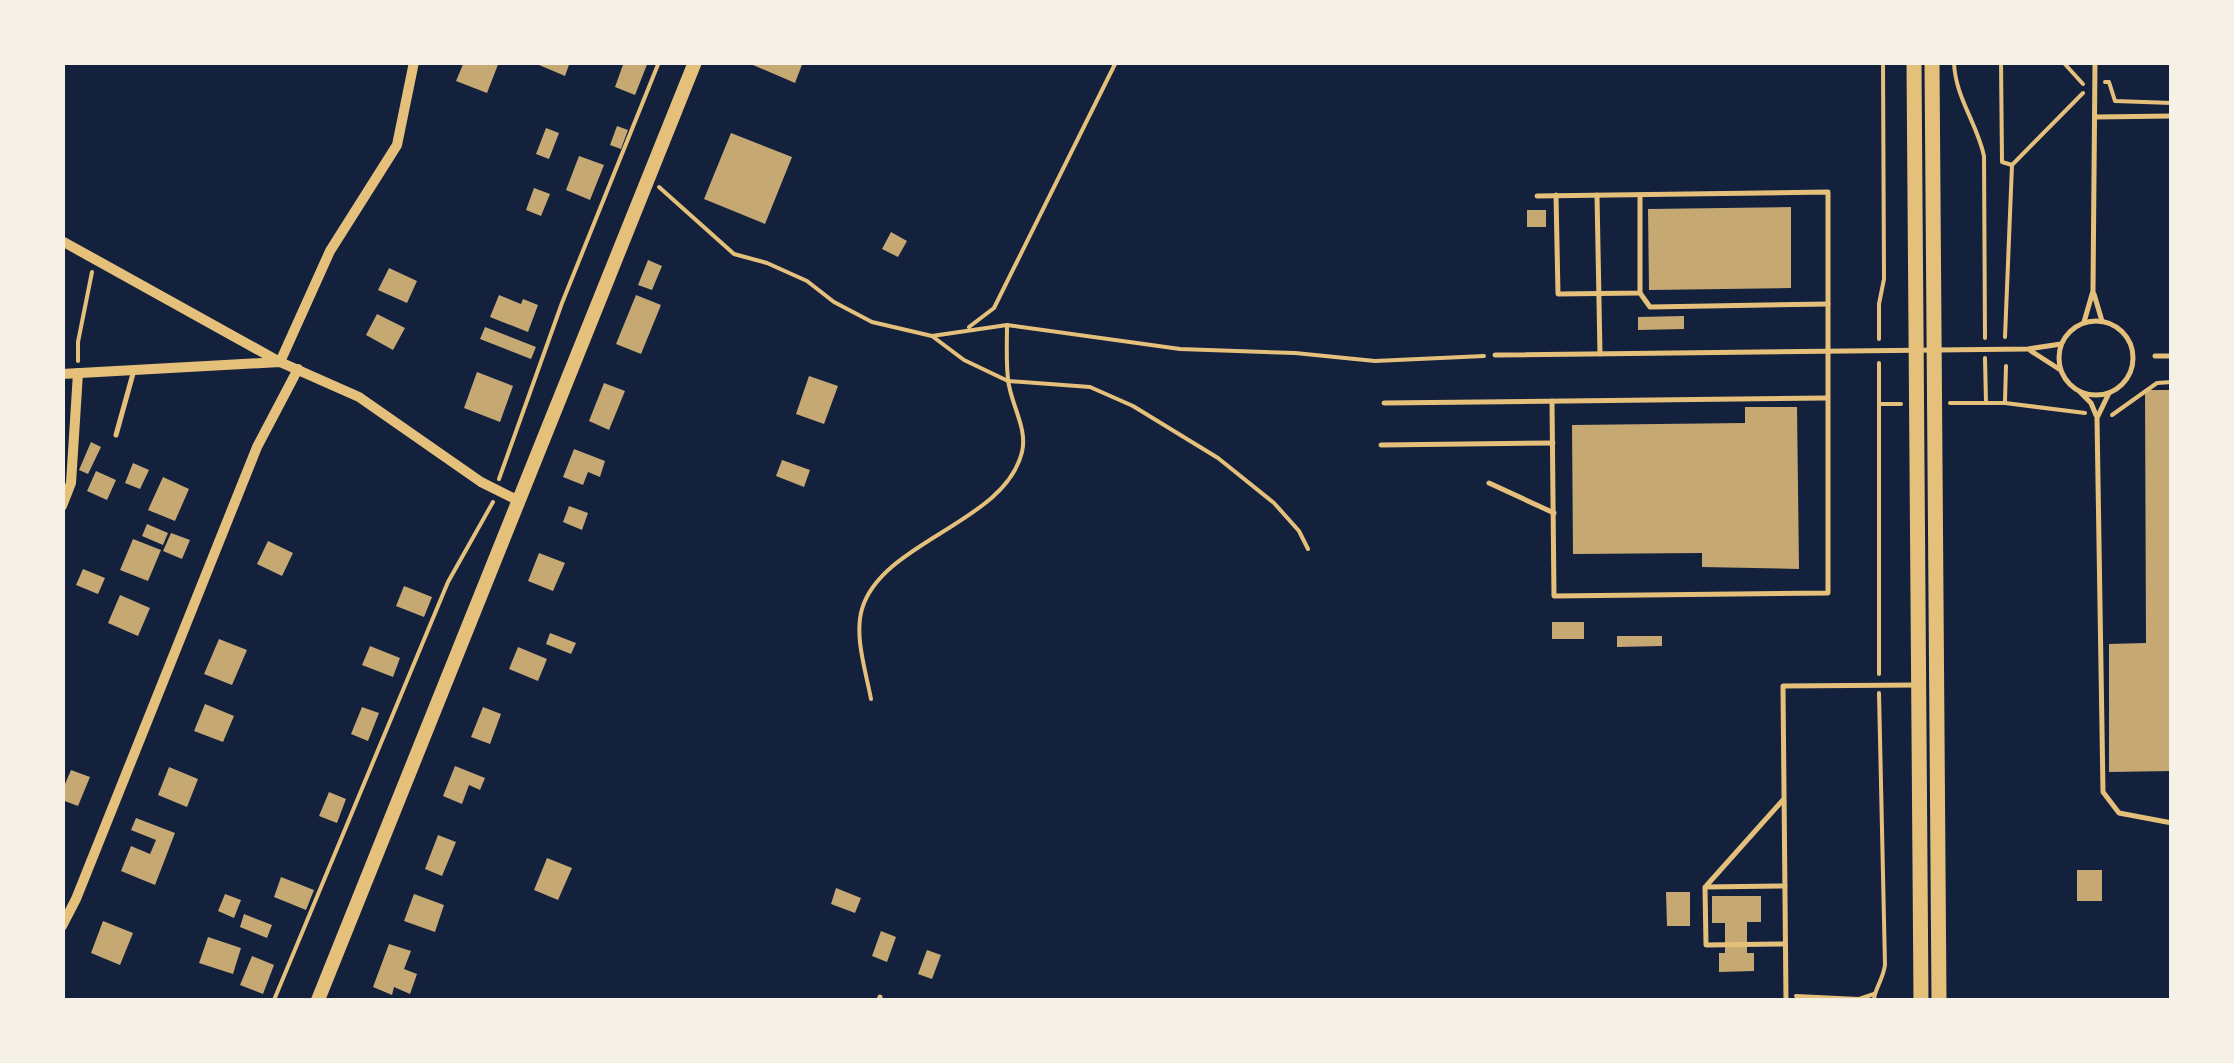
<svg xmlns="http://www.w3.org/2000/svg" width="2234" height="1063" viewBox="0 0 2234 1063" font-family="Inter,sans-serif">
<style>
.building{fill:#c6a872}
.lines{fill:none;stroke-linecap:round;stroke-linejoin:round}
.path{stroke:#e5c07b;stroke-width:4}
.service{stroke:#e5c07b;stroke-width:5}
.minor{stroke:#e5c07b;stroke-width:10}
.secondary{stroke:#e5c07b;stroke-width:14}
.primary{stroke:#e5c07b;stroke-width:15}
</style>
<rect width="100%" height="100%" fill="#14213d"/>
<!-- building -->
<g class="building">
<polygon points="464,62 499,62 487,93 456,81"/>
<polygon points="532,62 570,62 565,76"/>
<polygon points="624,62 648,62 635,95 615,87"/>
<polygon points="746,62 803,62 795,83"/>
<polygon points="617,126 628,130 621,149 610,145"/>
<polygon points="546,128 559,133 549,159 536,154"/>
<polygon points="731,133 792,157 765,224 704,199"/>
<polygon points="579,156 604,165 590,200 566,190"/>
<polygon points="534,188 550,194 541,216 526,210"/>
<polygon points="1791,207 1791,288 1649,290 1648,209"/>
<rect x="1527" y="210" width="19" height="17"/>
<polygon points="891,232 907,241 898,257 882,249"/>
<polygon points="648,260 662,266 652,290 638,285"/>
<polygon points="389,268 417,281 407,303 378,290"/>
<polygon points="499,295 521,304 523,299 538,305 528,332 490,317"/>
<polygon points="636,295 661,305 641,354 616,344"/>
<polygon points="377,314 405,328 393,350 366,335"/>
<polygon points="1684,316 1684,329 1638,330 1638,317"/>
<polygon points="485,327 536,347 531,359 480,339"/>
<polygon points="477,372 513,386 500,422 464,408"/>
<polygon points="809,376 838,386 824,424 796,414"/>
<polygon points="604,383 625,391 609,430 589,421"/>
<polygon points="2145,390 2172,390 2172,771 2109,772 2109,644 2146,643"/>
<polygon points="1745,407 1797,407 1799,569 1702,567 1702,553 1573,554 1572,425 1745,423"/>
<polygon points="91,442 101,447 88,474 79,470"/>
<polygon points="574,449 605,461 600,477 588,472 583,485 563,477"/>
<polygon points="782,460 810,470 804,487 776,476"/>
<polygon points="133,463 149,470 140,489 125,483"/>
<polygon points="96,471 116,480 107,500 87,491"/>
<polygon points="163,477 189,489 175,521 148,510"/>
<polygon points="569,506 588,513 582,530 563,522"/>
<polygon points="147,524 168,533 163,545 142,536"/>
<polygon points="171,533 190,540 182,559 163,551"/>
<polygon points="133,539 161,550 148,581 120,570"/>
<polygon points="268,541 293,553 282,576 257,564"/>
<polygon points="539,553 565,563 553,591 528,581"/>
<polygon points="83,569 105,578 98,594 76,585"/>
<polygon points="404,586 432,597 424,617 396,606"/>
<polygon points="120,595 150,608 138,636 108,623"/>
<rect x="1552" y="622" width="32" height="17"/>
<polygon points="550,633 576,643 571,654 546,644"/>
<polygon points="1617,636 1662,636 1662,646 1617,647"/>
<polygon points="219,639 247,650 232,685 204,674"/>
<polygon points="370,646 400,658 393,677 362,665"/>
<polygon points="518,647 547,659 538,681 509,669"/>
<polygon points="205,704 234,716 223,742 194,731"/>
<polygon points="362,707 379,713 368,741 351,734"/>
<polygon points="483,707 501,714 490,744 471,737"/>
<polygon points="455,766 485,778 480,790 469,785 462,804 443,796"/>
<polygon points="169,767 198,779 187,807 158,795"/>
<polygon points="71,770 90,777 78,806 62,800 62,791"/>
<polygon points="329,792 346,799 337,823 319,816"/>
<polygon points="136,818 175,833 155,885 121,871 131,846 150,854 156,840 131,830"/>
<polygon points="438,835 456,842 442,876 425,869"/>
<polygon points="547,858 572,868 558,900 534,890"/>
<rect x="2077" y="870" width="25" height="31"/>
<polygon points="281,877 314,890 306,910 274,897"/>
<polygon points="836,888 861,898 855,913 831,904"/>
<polygon points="1666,892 1690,892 1690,926 1667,926"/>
<polygon points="225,894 241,900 234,918 218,911"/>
<polygon points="414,894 444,905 435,932 404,921"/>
<polygon points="1712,896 1761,896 1761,922 1747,922 1747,953 1754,953 1754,971 1719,972 1719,953 1725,953 1725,923 1712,923"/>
<polygon points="244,914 272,925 267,938 240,927"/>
<polygon points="103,921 133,933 120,965 91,953"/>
<polygon points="881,931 896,937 887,962 872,956"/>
<polygon points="208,937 241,948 233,974 199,963"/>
<polygon points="389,944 411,951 404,969 417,974 410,994 394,987 392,995 373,987"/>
<polygon points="927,950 941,955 932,979 918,974"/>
<polygon points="252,956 274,965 263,994 240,985"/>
</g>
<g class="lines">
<!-- path -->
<g class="path">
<path d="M1954 62C1955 97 1977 123 1984 156L1985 338"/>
<polyline points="2001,62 2002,162 2012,165"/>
<polyline points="2063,62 2083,84"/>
<polyline points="2105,82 2109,82 2115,101 2172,103"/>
<polyline points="659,187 734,254 767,263 807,281 834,302 872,322 932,336 964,360 1008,381 1090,387 1133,406 1218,458 1274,503 1299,531 1308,549"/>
<polyline points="969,327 994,308 1116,62"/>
<polyline points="932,336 1007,325 1180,349 1295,353 1375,361 1484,356"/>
<polyline points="2005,337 2012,165 2083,93"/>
<polyline points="1879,339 1879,304 1884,279 1883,62"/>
<polyline points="1985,358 1986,403"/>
<polyline points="78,361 78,342 92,272"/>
<polyline points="2005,401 2006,366"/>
<polyline points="1950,403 2005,403 2085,413"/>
<polyline points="1880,404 1901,404"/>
<polyline points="2112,415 2157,383 2172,382"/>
<polyline points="499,479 562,303 659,62"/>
<polyline points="1879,674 1879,363"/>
<path d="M871 699C866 672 854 636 862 609 882 541 1005 523 1022 452 1028 428 1010 403 1008 379 1006 361 1007 343 1007 325"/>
<polyline points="1796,996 1859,999 1874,994"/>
<polyline points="274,1000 448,582 493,502"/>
<path d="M1874 1000C1874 990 1883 980 1885 965L1879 693"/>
</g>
<!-- service -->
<g class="service">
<polyline points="2096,117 2172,116"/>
<polyline points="1556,195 1558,294 1640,293 1640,195"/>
<polyline points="1597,195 1600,354"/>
<polyline points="1537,196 1828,192 1828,593 1554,596 1552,401"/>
<polyline points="1640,293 1650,307 1828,304"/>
<polyline points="2094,294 2102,321"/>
<circle cx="2096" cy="358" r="37"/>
<polyline points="2084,322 2093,291 2095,62"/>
<polyline points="2031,351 2059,369"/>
<polyline points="1495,355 2028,349 2061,344"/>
<polyline points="2155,356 2172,356"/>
<polyline points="2080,392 2091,403 2096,415"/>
<polyline points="2109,393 2097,418 2103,792 2119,813 2172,823"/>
<polyline points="1384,403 1826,398"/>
<polyline points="116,435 134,370"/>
<polyline points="1381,445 1553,443"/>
<polyline points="1489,483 1554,513"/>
<polyline points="1707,885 1783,800"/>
<polyline points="1785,944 1706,945 1705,887 1785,886"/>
<polyline points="879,1000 880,997"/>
<polyline points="1786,1000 1783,686 1917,685"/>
</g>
<!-- minor -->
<g class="minor">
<polyline points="62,241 280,362 330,251 397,145 414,62"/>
<polyline points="62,374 280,362 359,397 481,482 517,500"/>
<polyline points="62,506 71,483 78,373"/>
<polyline points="62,926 76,899 257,447 298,369"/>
</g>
<!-- secondary -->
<polyline class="secondary" points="318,1000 695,62"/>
<!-- primary -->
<g class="primary">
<polyline points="1914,62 1921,1000"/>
<polyline points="1932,62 1939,1000"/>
</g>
</g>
<!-- border -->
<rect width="2234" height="1063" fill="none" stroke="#f6f1e7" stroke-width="130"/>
</svg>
